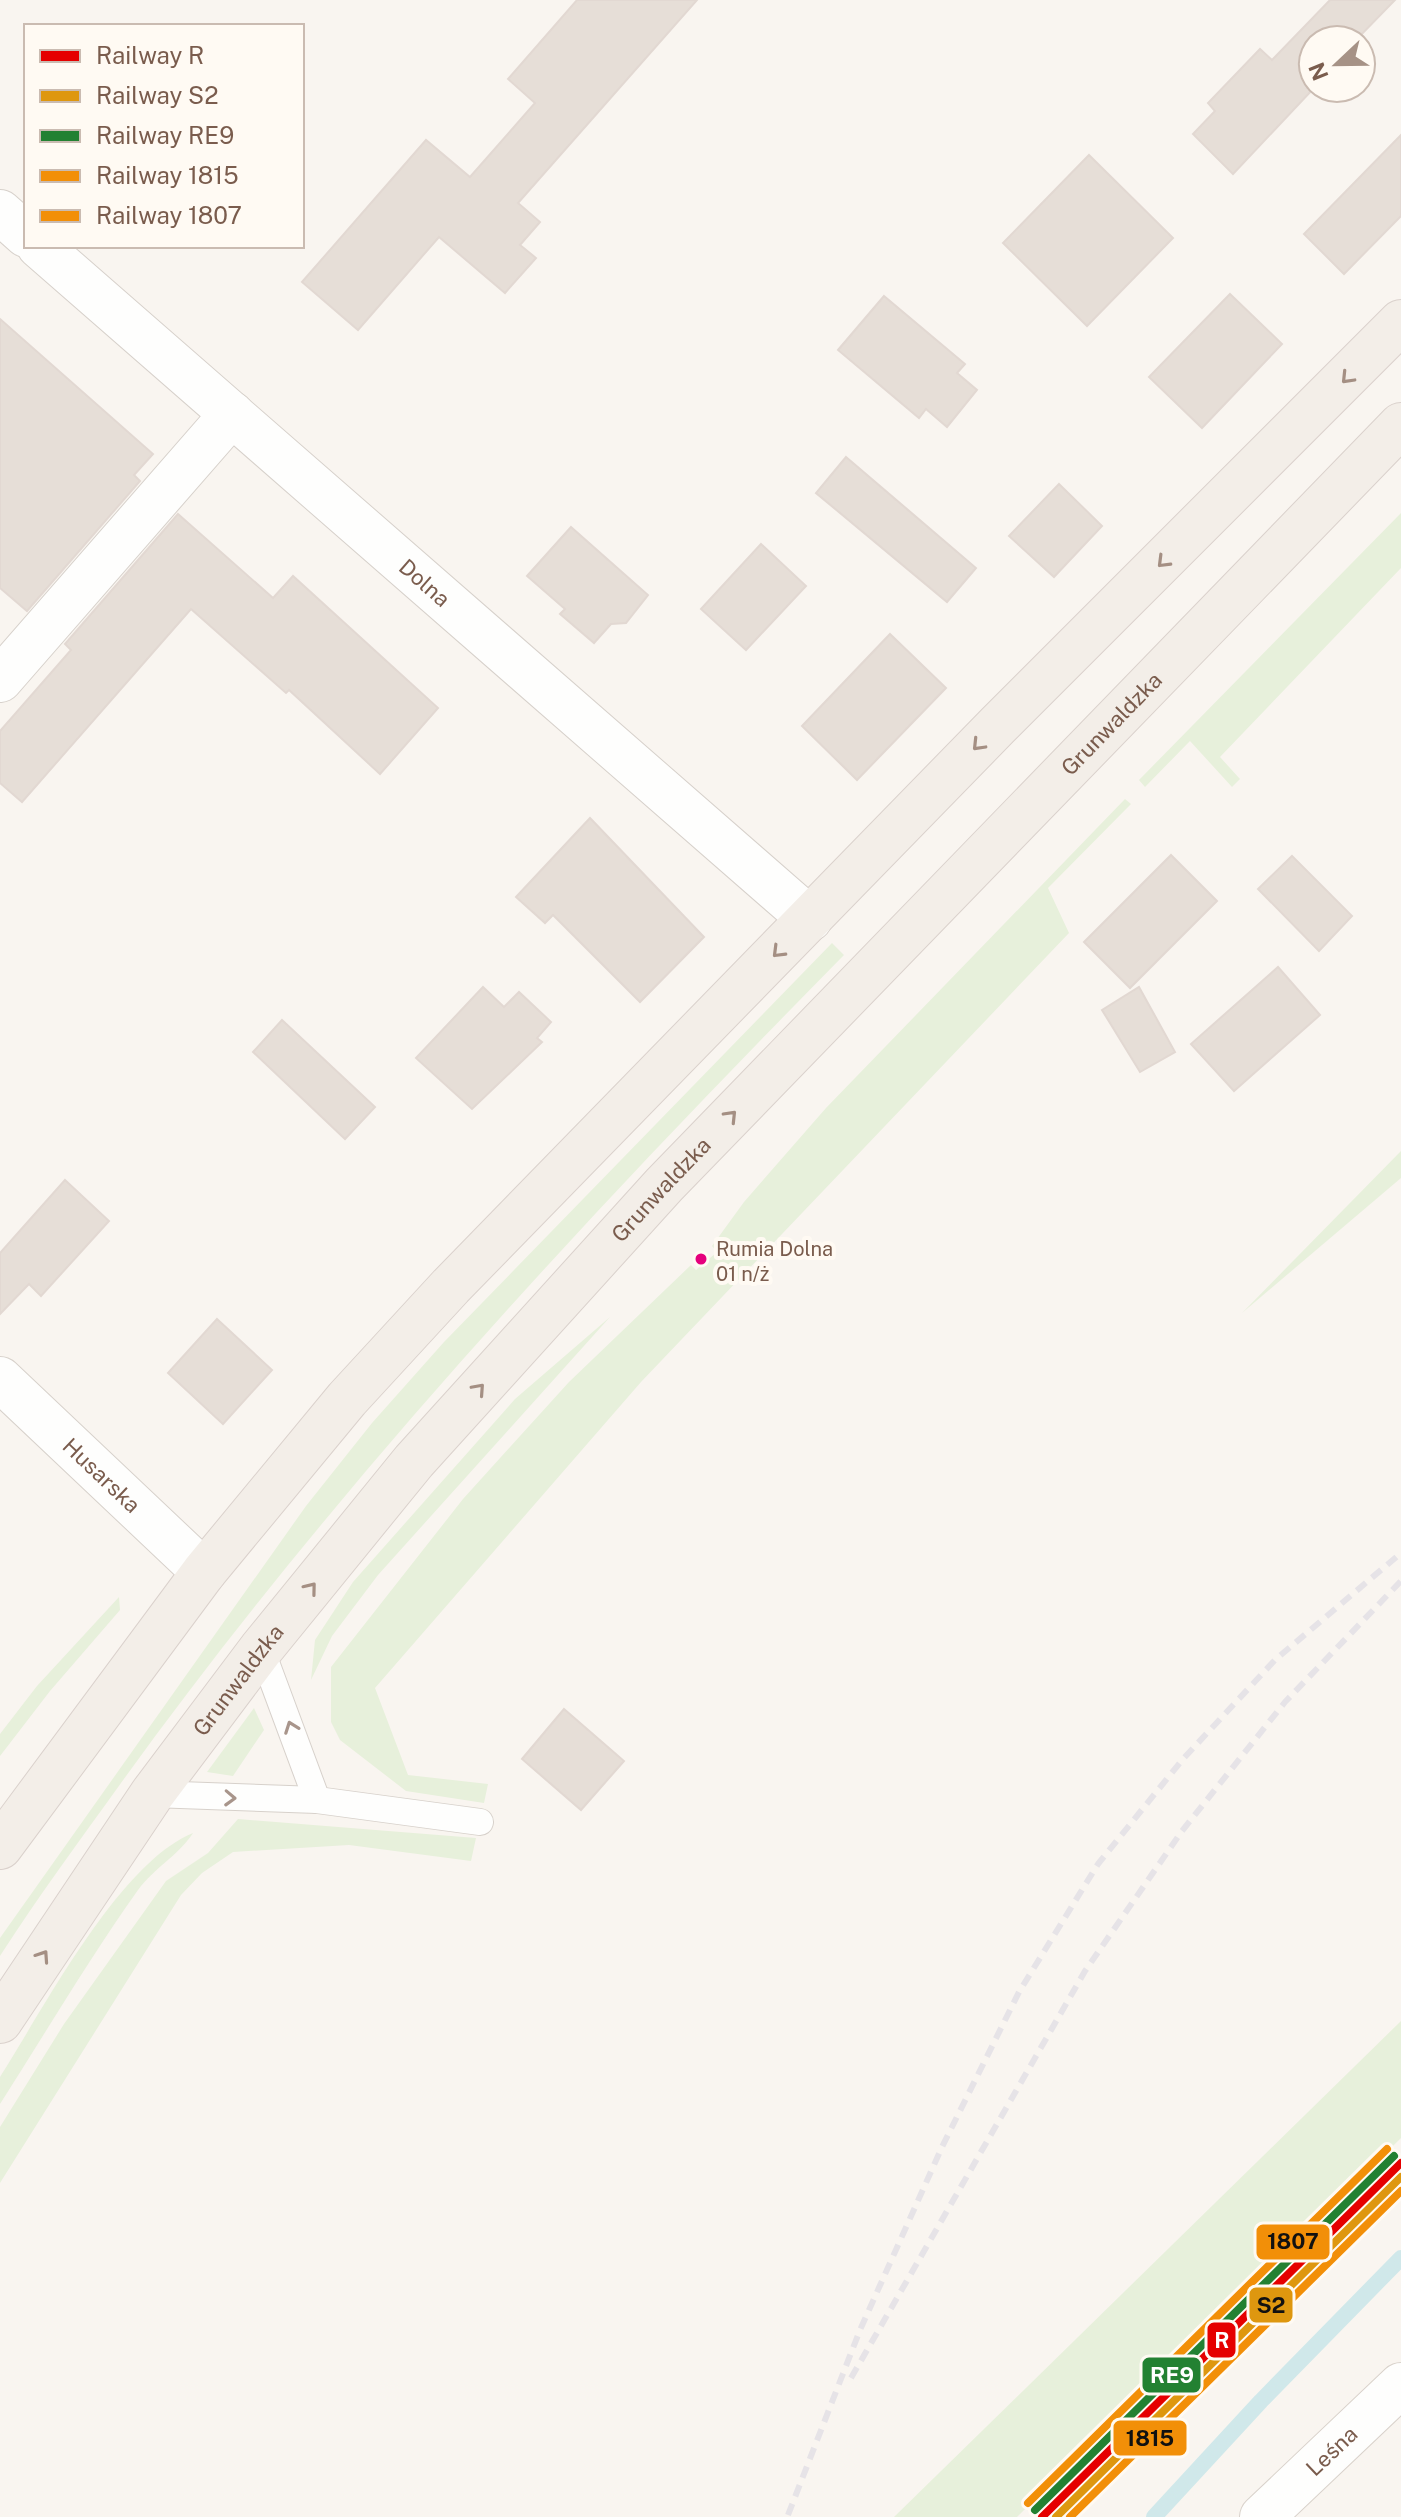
<svg xmlns="http://www.w3.org/2000/svg" width="1401" height="2517" viewBox="0 0 1401 2517" font-family="'Public Sans',sans-serif">
<style>
.green{fill:#e7f0db}
.lines{fill:none;stroke-linecap:round;stroke-linejoin:round}
.stream{stroke:#d0e8ea;stroke-width:16}
.building{fill:#e6ded7;stroke:#e2d8d2;stroke-width:2}
.lane-casing{stroke:#d7d1cb;stroke-width:28}
.street-casing{stroke:#d7d1cb;stroke-width:46}
.secondary-casing{stroke:#d9d2cb;stroke-width:46}
.primary-casing{stroke:#dad1cc;stroke-width:46}
.lane{stroke:#fefefd;stroke-width:26}
.street{stroke:#fefefd;stroke-width:44}
.secondary{stroke:#fefefd;stroke-width:44}
.primary{stroke:#f3eee8;stroke-width:44}
.rail{stroke:#e6e3e7;stroke-width:6;stroke-dasharray:12 8;stroke-linecap:butt}
.rail-1-casing{stroke:#fffaf3;stroke-width:14}
.rail-2-casing{stroke:#fffaf3;stroke-width:14}
.rail-3-casing{stroke:#fffaf3;stroke-width:14}
.rail-4-casing{stroke:#fffaf3;stroke-width:14}
.rail-5-casing{stroke:#fffaf3;stroke-width:14}
.rail-1{stroke:#e50000;stroke-width:8}
.rail-2{stroke:#de970f;stroke-width:8}
.rail-3{stroke:#238132;stroke-width:8}
.rail-4{stroke:#f28f08;stroke-width:8}
.rail-5{stroke:#f28f08;stroke-width:8}
.oneway{stroke:#a48f83}
.oneway2{stroke:#a8958b}
.bus-dot{fill:#e5007d;stroke:#fffaf3;stroke-width:3}
.labels{text-anchor:middle;stroke-width:8;stroke-linejoin:round;paint-order:stroke}
.bus-label{font-size:20px;fill:#7a5c4d;stroke:#fffaf3;text-anchor:start}
.street-label{font-size:22px;fill:#7a5c4d;stroke:#fffaf3}
.line-badge{stroke:#fffaf3;stroke-width:3}
.badge-label{font-size:22px;text-anchor:middle;font-weight:bold;fill:#fff}
.pale-badge-label{font-size:22px;text-anchor:middle;font-weight:bold;fill:#111}
</style>
<rect width="100%" height="100%" fill="#f9f5f0"/>
<!-- green -->
<g class="green">
<polygon points="1401,513 1401,568 1220,757 1240,779 1232,787 1190,741 1145,787 1139,780"/>
<polygon points="1125,799 1131,804 1048,888 1069,933 641,1382 375,1688 408,1775 488,1784 484,1803 406,1791 340,1740 331,1722 331,1667 463,1499 569,1382 691,1265 696,1270 717,1252 712,1246 744,1202 826,1108"/>
<path d="M832 943 844 955C586 1217 336 1485 121 1783 80 1840 38 1897 0 1956V1938L306 1506 372 1423 444 1342Z"/>
<polygon points="1401,1151 1401,1178 1242,1313"/>
<polygon points="610,1317 378,1575 332,1636 311,1680 315,1640 353,1582 515,1399"/>
<polygon points="119,1597 120,1610 50,1691 0,1756 0,1734 37,1686"/>
<polygon points="254,1708 264,1730 233,1776 207,1772"/>
<polygon points="238,1819 476,1838 471,1861 349,1845 233,1852 202,1873 181,1895 0,2183 0,2127 64,2024 166,1881 208,1853"/>
<path d="M193 1833C179 1855 154 1868 138 1890 89 1959 46 2032 0 2104V2077C44 2008 119 1863 193 1833Z"/>
<polygon points="1401,2021 1401,2138 1017,2517 894,2517"/>
</g>
<g class="lines">
<!-- stream -->
<polyline class="stream" points="1154,2517 1261,2401 1401,2258"/>
</g>
<!-- building -->
<g class="building">
<polygon points="577,0 697,0 518,203 540,222 520,245 536,258 505,293 439,237 358,330 302,282 426,140 470,177 535,103 508,79"/>
<polygon points="1330,0 1395,0 1356,40 1313,40 1313,83 1308,88 1314,88 1233,174 1193,134 1215,111 1208,103 1260,49 1272,60"/>
<polygon points="1401,135 1401,216 1344,274 1304,234"/>
<polygon points="1089,155 1173,238 1087,326 1003,243"/>
<polygon points="1230,294 1282,344 1202,428 1149,377"/>
<polygon points="884,296 965,364 957,373 977,390 947,427 926,409 919,418 838,350"/>
<polygon points="0,319 153,454 134,475 140,481 27,611 0,588"/>
<polygon points="846,457 976,568 947,602 816,493"/>
<polygon points="1059,484 1102,526 1054,577 1009,536"/>
<polygon points="178,514 273,598 293,576 438,708 380,774 289,690 286,693 191,609 22,802 0,783 0,731 71,650 65,644"/>
<polygon points="571,527 648,595 626,623 611,624 594,643 560,614 565,609 527,576"/>
<polygon points="761,544 806,586 746,650 701,609"/>
<polygon points="890,634 946,688 857,780 802,726"/>
<polygon points="590,818 704,937 640,1002 553,915 545,923 516,897"/>
<polygon points="1171,855 1217,901 1130,988 1084,942"/>
<polygon points="1292,856 1352,916 1319,951 1258,889"/>
<polygon points="1278,967 1320,1015 1234,1091 1191,1044"/>
<polygon points="483,987 504,1007 519,992 551,1022 537,1038 542,1042 472,1109 416,1058"/>
<polygon points="1139,987 1175,1052 1140,1072 1102,1010"/>
<polygon points="282,1020 375,1107 345,1139 253,1052"/>
<polygon points="65,1180 109,1221 41,1296 29,1284 0,1314 0,1253"/>
<polygon points="217,1319 272,1370 223,1424 168,1373"/>
<polygon points="564,1709 624,1761 581,1810 522,1759"/>
</g>
<g class="lines">
<!-- lane casing -->
<g class="lane-casing">
<g id="lane">
<polyline points="261,1649 317,1800"/>
<polyline points="152,1794 317,1800 480,1822"/>
</g>
</g>
<!-- street casing -->
<g class="street-casing">
<g id="street">
<polyline points="0,212 26,235"/>
<path id="s1" d="M39 246 810 919"/>
<polyline points="0,680 232,414"/>
<path id="s2" d="M0 1379 204 1572"/>
</g>
</g>
<!-- secondary casing -->
<g class="secondary-casing">
<g id="secondary">
<path id="s3" d="M1262 2517 1401 2385"/>
</g>
</g>
<!-- primary casing -->
<g class="primary-casing">
<g id="primary">
<polyline points="0,1847 204,1572 347,1399 451,1286 997,726 1401,322"/>
<path id="s4" d="M0 2021 152 1794 261 1649 414 1461 664 1185 1401 425"/>
</g>
</g>
<!-- lane -->
<use href="#lane" class="lane"/>
<!-- street -->
<use href="#street" class="street"/>
<!-- secondary -->
<use href="#secondary" class="secondary"/>
<!-- primary -->
<use href="#primary" class="primary"/>
<!-- rail -->
<g class="rail">
<polyline points="851,2378 1085,1971 1182,1831 1285,1702 1401,1581"/>
<polyline points="788,2515 860,2330 942,2147 1019,1992 1098,1864 1183,1759 1275,1660 1401,1553"/>
</g>
<!-- rail-1 casing -->
<g class="rail-1-casing">
<polyline id="rail-1" points="1042,2517 1401,2163"/>
</g>
<!-- rail-2 casing -->
<g class="rail-2-casing">
<polyline id="rail-2" points="1056,2517 1401,2177"/>
</g>
<!-- rail-3 casing -->
<g class="rail-3-casing">
<polyline id="rail-3" points="1035,2510 1394,2156"/>
</g>
<!-- rail-4 casing -->
<g class="rail-4-casing">
<polyline id="rail-4" points="1070,2517 1401,2191"/>
</g>
<!-- rail-5 casing -->
<g class="rail-5-casing">
<polyline id="rail-5" points="1028,2503 1387,2149"/>
</g>
<!-- rail-1 -->
<use href="#rail-1" class="rail-1"/>
<!-- rail-2 -->
<use href="#rail-2" class="rail-2"/>
<!-- rail-3 -->
<use href="#rail-3" class="rail-3"/>
<!-- rail-4 -->
<use href="#rail-4" class="rail-4"/>
<!-- rail-5 -->
<use href="#rail-5" class="rail-5"/>
</g>
<!-- one-way arrows -->
<defs><path id="oneway-chevron" d="M-2-3.5L2.5 0L-2 3.5" fill="none" stroke-width="1.6" stroke-linecap="round" stroke-linejoin="round" transform="scale(2)"/></defs>
<g class="oneway">
<use href="#oneway-chevron" transform="translate(1347 378) rotate(134)"/>
<use href="#oneway-chevron" transform="translate(1163 562) rotate(135)"/>
<use href="#oneway-chevron" transform="translate(978 745) rotate(134)"/>
<use href="#oneway-chevron" transform="translate(778 952) rotate(135)"/>
<use href="#oneway-chevron" transform="translate(731 1116) rotate(-46)"/>
<use href="#oneway-chevron" transform="translate(479 1389) rotate(-48)"/>
<use href="#oneway-chevron" transform="translate(311 1588) rotate(-51)"/>
<use href="#oneway-chevron" transform="translate(43 1956) rotate(-56)"/>
</g>
<g class="oneway2">
<use href="#oneway-chevron" transform="translate(291 1727) rotate(-110)"/>
<use href="#oneway-chevron" transform="translate(230 1798) rotate(2)"/>
</g>
<!-- markers -->
<circle class="bus-dot" cx="701" cy="1259" r="7"/>
<g class="labels">
<!-- bus labels -->
<g class="bus-label">
<text x="716" y="1256">Rumia Dolna<tspan x="716" dy="25">01 n/ż</tspan></text>
</g>
<!-- street labels -->
<g class="street-label">
<text dy="8" stroke="none"><textPath href="#s1" startOffset="512">Dolna</textPath></text>
<text dy="8" stroke="none"><textPath href="#s4" startOffset="1712">Grunwaldzka</textPath></text>
<text dy="8" stroke="none"><textPath href="#s4" startOffset="1064">Grunwaldzka</textPath></text>
<text dy="8" stroke="none"><textPath href="#s2" startOffset="140">Husarska</textPath></text>
<text dy="8" stroke="none"><textPath href="#s4" startOffset="416">Grunwaldzka</textPath></text>
<text dy="8" stroke="none"><textPath href="#s3" startOffset="96">Leśna</textPath></text>
</g>
</g>
<g class="line-badge">
<rect x="1255" y="2223" width="76" height="38" rx="8" fill="#f28f08"/>
<rect x="1248" y="2286" width="46" height="38" rx="8" fill="#de970f"/>
<rect x="1206" y="2321" width="31" height="38" rx="8" fill="#e50000"/>
<rect x="1141" y="2356" width="61" height="38" rx="8" fill="#238132"/>
<rect x="1112" y="2419" width="76" height="38" rx="8" fill="#f28f08"/>
</g>
<g class="badge-label">
<text x="1222" y="2348">R</text>
<text x="1172" y="2383">RE9</text>
</g>
<g class="pale-badge-label">
<text x="1293" y="2249">1807</text>
<text x="1271" y="2313">S2</text>
<text x="1150" y="2446">1815</text>
</g>
<!-- legend -->
<rect x="24" y="24" width="280" height="224" fill="#fffaf3" stroke="#cabbb1" stroke-width="2"/>
<rect x="40" y="50" width="40" height="12" fill="#e50000" stroke="#cabbb1" stroke-width="2"/>
<text x="96" y="64" font-size="24" fill="#7a5c4d">Railway R</text>
<rect x="40" y="90" width="40" height="12" fill="#de970f" stroke="#cabbb1" stroke-width="2"/>
<text x="96" y="104" font-size="24" fill="#7a5c4d">Railway S2</text>
<rect x="40" y="130" width="40" height="12" fill="#238132" stroke="#cabbb1" stroke-width="2"/>
<text x="96" y="144" font-size="24" fill="#7a5c4d">Railway RE9</text>
<rect x="40" y="170" width="40" height="12" fill="#f28f08" stroke="#cabbb1" stroke-width="2"/>
<text x="96" y="184" font-size="24" fill="#7a5c4d">Railway 1815</text>
<rect x="40" y="210" width="40" height="12" fill="#f28f08" stroke="#cabbb1" stroke-width="2"/>
<text x="96" y="224" font-size="24" fill="#7a5c4d">Railway 1807</text>
<!-- north arrow -->
<g transform="translate(1337 64) rotate(248)"><circle r="38" fill="#fffaf3" stroke="#cabbb1" stroke-width="2"/>
<path d="M0-6L14 30L0 20L-14 30Z" fill="#a69286"/>
<text y="-12" font-size="22" font-weight="bold" text-anchor="middle" fill="#7a5c4d">N</text>
</g>
</svg>
